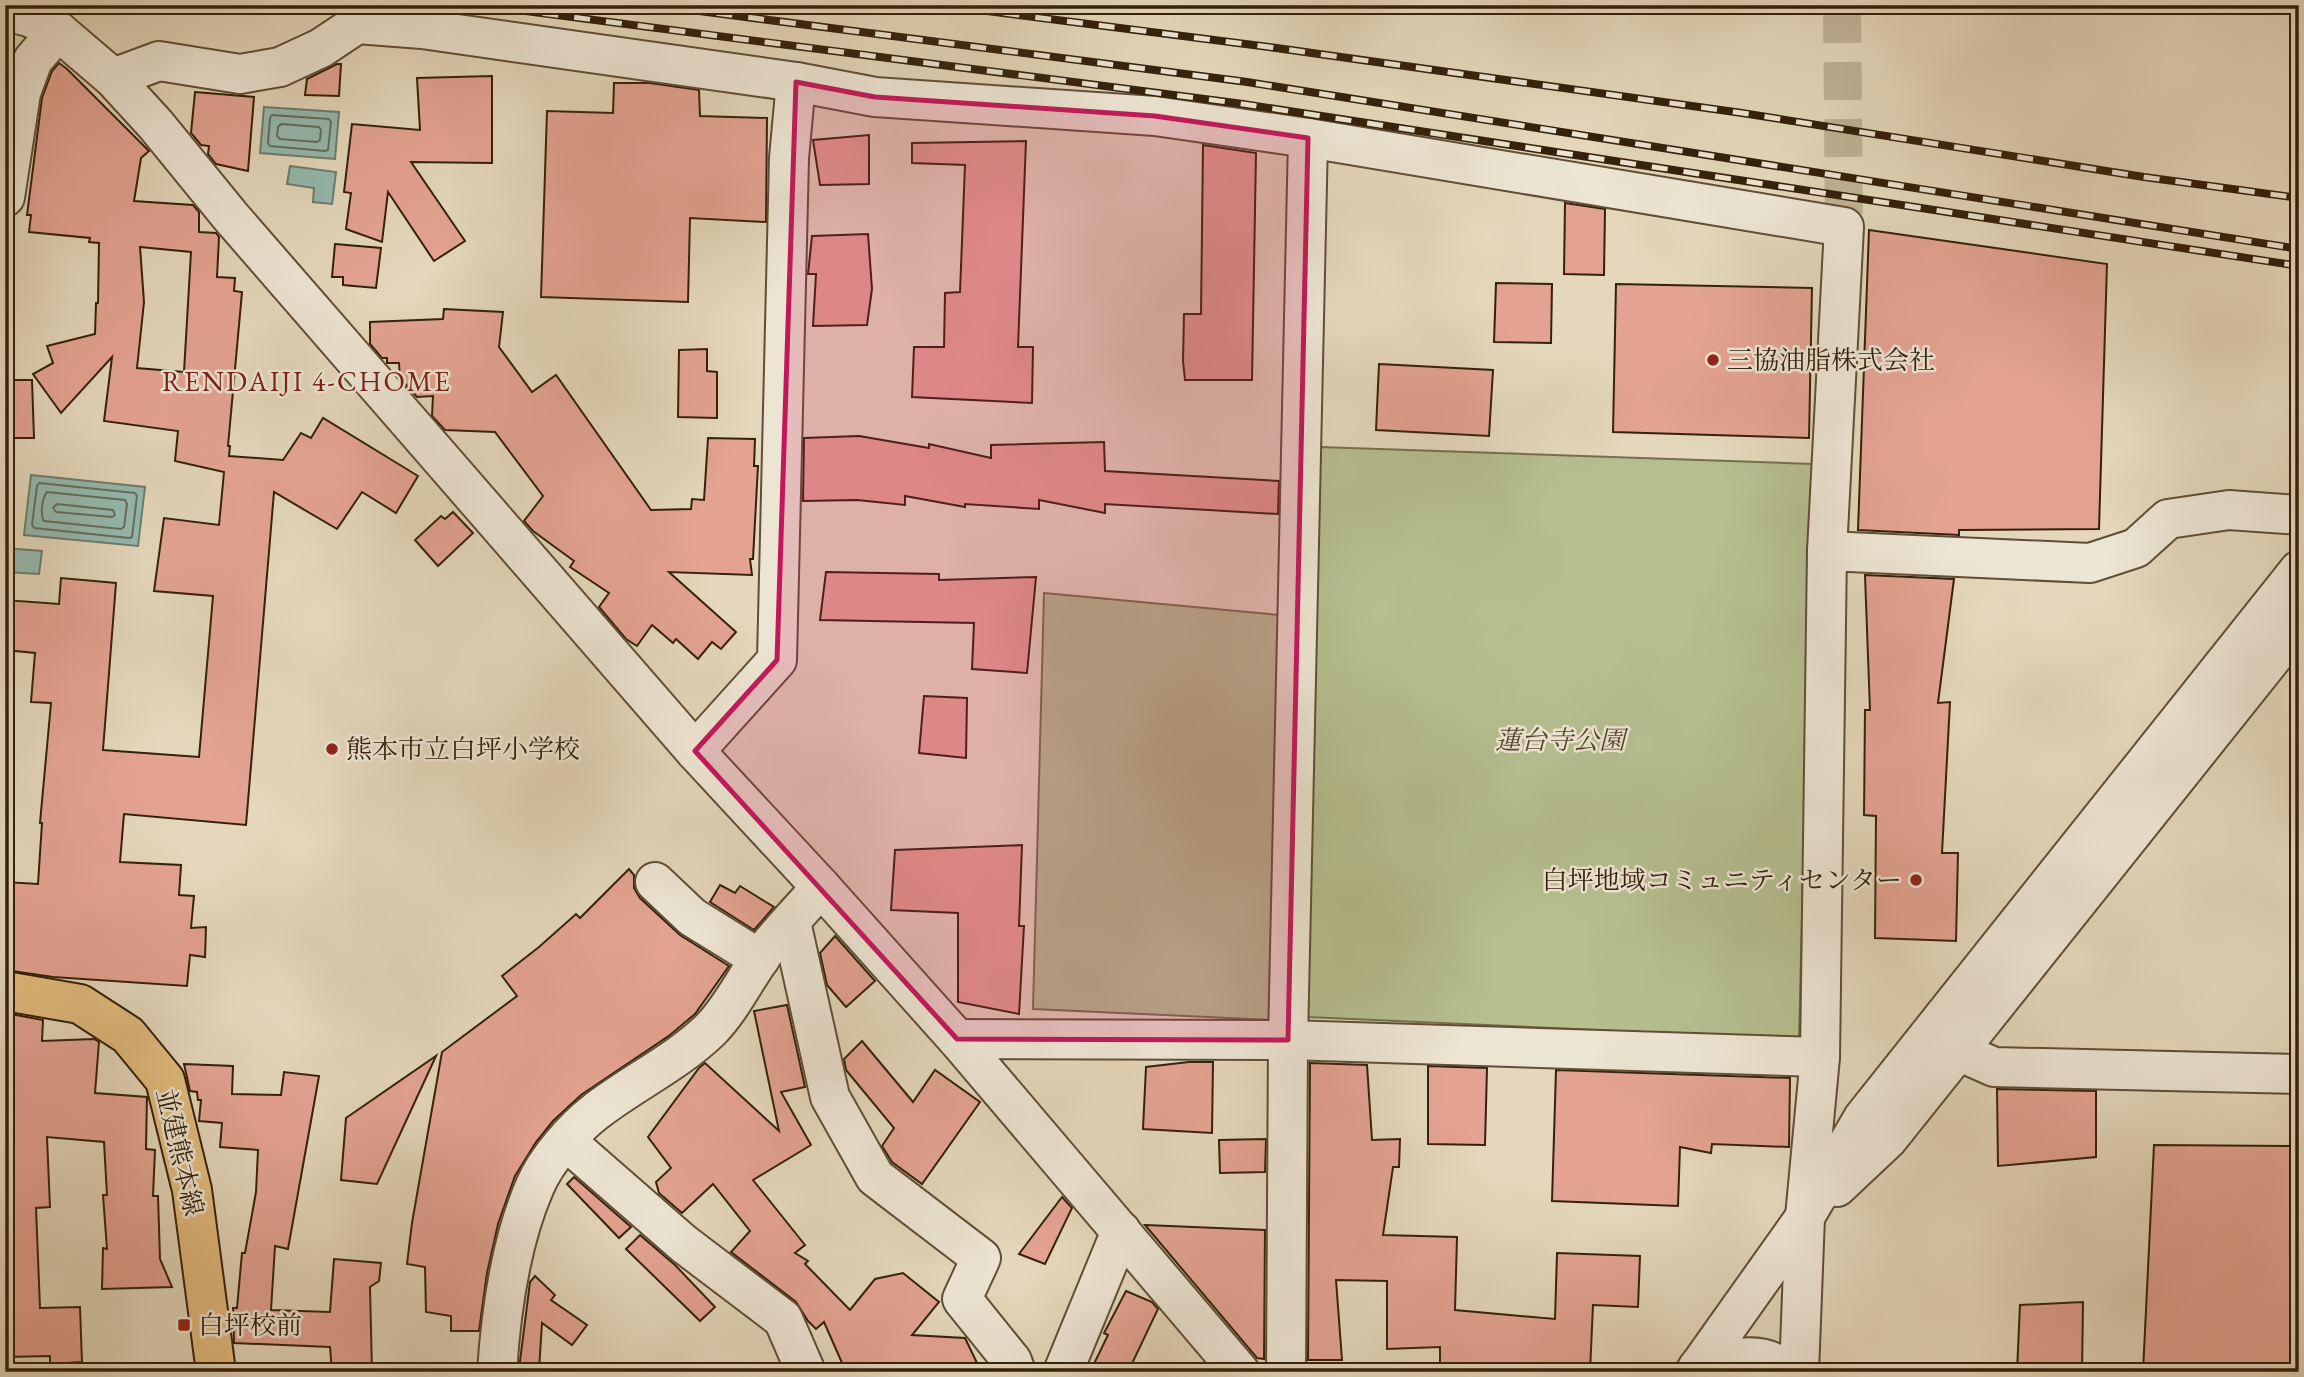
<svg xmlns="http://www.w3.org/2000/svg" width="2304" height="1377" viewBox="0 0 2304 1377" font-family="'EB Garamond','Noto Serif JP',serif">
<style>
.green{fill:#b5be8f;stroke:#74704c;stroke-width:2}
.water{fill:#95bab0;stroke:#6e7d6e;stroke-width:2}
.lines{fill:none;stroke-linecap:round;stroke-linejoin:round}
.shore{stroke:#646e5d;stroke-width:2}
.building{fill:#e4a392;stroke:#34210a;stroke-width:2;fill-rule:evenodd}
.minor-tunnel{stroke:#c1b398;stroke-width:38;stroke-dasharray:38 19;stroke-linecap:butt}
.minor-casing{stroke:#604e36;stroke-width:42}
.major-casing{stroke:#34210a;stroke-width:42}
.minor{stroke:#ede5d3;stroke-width:38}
.major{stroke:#e2bc7e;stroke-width:38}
.rail-casing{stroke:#34210a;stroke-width:8}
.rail{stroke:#ede5d3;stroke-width:5;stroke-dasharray:16;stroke-linecap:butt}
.marked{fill:#c2185b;fill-opacity:0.2;stroke:#c2185b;stroke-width:5;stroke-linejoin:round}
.poi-dot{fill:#8f2418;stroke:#ede5d3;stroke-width:2.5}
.labels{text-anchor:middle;stroke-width:5;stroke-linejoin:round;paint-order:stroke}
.poi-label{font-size:26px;fill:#34210a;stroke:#ede5d3;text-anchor:start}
.park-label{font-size:26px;font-style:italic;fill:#54482b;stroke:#ede5d3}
.street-label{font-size:26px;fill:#34210a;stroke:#ede5d3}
.neighbourhood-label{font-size:28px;letter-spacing:2px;fill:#7a1f14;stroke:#ede5d3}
</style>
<rect width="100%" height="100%" fill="#e4d7bb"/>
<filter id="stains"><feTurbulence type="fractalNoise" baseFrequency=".00286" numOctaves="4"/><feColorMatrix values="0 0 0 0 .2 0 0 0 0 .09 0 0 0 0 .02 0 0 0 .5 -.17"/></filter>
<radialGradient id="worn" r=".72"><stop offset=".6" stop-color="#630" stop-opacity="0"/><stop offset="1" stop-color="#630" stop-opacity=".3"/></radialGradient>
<!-- green -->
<g class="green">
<polygon points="1320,447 1813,464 1799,1039 1307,1017"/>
<polygon points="1044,593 1279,615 1273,1020 1033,1009"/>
</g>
<!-- water -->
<g class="water">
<polygon points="264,107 339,112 335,159 260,153"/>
<polygon points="290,166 336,172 332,204 313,202 314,188 287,184"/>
<polygon points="31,475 145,487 138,546 24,535"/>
<polygon points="5,548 42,551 39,574 5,572"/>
</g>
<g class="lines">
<!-- shore -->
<g class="shore">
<polygon points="272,115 329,119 331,122 328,150 325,151 270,146 268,143 270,118"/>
<polygon points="281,124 319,127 321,130 320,140 317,142 280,139 277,136 278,127"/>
<polygon points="39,483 135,493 137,496 132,537 129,538 34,528 32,525 37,486"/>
<path d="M47 492 125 500 127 504 124 527 121 529 44 521C40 515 42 498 47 492Z"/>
<polygon points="57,504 113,510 115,515 112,517 56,512 53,508"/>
</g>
</g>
<!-- building -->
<g class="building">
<path d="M59 63 67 69 149 151 141 158 134 201 193 205 199 212V232L216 233 219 237 217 277 235 278 234 291 242 292 228 446H230L229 456 283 460 301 433 311 438 323 418 418 476 396 513 362 492 337 529 274 492 246 825 124 814 120 862 181 865 179 895 194 896 191 928 206 927 205 957 190 955 187 986 53 977 5 970V882L38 884 42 823H40L51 703 31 702 35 653 5 650V600L59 604 61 578 116 583 103 750 199 757 213 596 154 591 164 518 219 525 224 472 175 461 178 431 104 421 112 357 61 413 33 374 53 363 47 346 95 334 96 303H98L99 243 89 242 90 238 29 232 31 215H27L42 98 52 71ZM140 247 191 252 184 372 137 368 144 302Z"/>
<polygon points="337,64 341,64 339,96 305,95 307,79"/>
<polygon points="492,76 492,163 411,162 465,241 434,261 388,192 382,242 346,229 351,193 344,192 352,124 420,130 417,78"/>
<polygon points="614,83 650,83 699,90 700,116 767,118 766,222 690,218 688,302 541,297 547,111 613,113"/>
<polygon points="195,92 254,97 248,171 216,164 208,154 209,146 201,145 191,133"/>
<polygon points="869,135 869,184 820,185 813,140"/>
<polygon points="1026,141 1018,347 1033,347 1032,403 912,397 914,347 944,347 945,293 960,292 965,165 912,163 912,143"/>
<polygon points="1203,145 1256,153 1252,380 1185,380 1183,361 1184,314 1201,314"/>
<polygon points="1565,203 1605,209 1604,275 1564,274"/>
<polygon points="1869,230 2107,264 2099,529 1959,530 1959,535 1858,530"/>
<polygon points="868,234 872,289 867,325 813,326 816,274 808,274 812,236"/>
<polygon points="335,244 381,248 376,288 343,285 343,277 332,277"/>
<polygon points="1496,283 1552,284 1551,343 1494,342"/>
<polygon points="1616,284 1812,288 1809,438 1613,432"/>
<polygon points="444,309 503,312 499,347 532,392 556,375 651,510 691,509 692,499 704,500 708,438 755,439 754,466 758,466 753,559 750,559 752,575 669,572 736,632 721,649 712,642 698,659 676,639 673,643 652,625 637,646 626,639 599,607 609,593 570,567 574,561 533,531 524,521 543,496 495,432 445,430 432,416 433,396 417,397 400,378 399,363 387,363 387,358 382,358 370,344 370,322 443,319"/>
<polygon points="707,349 707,371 717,372 717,418 678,417 679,350"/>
<polygon points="1379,364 1493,370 1489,436 1376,430"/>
<polygon points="5,380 32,380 34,438 5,438"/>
<polygon points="859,436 929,448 929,444 991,458 991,445 1104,442 1105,471 1279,481 1278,514 1105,504 1105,513 1039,500 1039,509 965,504 965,507 905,496 905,505 857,500 803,501 804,438"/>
<polygon points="453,512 473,533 438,566 415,540 441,516 445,519"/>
<polygon points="826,572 939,574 939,580 1036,577 1027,673 972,669 974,623 820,620"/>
<polygon points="1865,575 1954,579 1938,703 1950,702 1942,853 1958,853 1956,941 1875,938 1876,816 1864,815 1865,710 1870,710"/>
<polygon points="924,696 967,698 966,758 919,753"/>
<polygon points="1022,845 1019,926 1024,926 1019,1014 958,1002 958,913 891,910 895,850"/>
<polygon points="629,869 634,875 634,888 640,898 680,935 729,966 695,1014 670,1035 581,1095 553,1121 536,1142 515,1176 498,1224 487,1273 479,1331 451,1331 451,1316 426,1312 425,1267 407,1264 412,1223 442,1052 517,996 502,976 539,947 576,914 580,918"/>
<polygon points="720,885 735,893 740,886 774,907 754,930 710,902"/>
<polygon points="835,936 875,981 846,1007 827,985 820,953"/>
<polygon points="787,1005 805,1087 781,1092 811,1145 753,1180 805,1245 795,1253 808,1261 805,1264 850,1310 875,1279 903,1273 939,1302 912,1335 965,1338 978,1365 962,1372 846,1372 824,1322 816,1329 808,1321 796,1302 731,1252 750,1231 713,1184 682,1213 659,1193 656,1182 671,1168 648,1137 699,1068 705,1063 779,1131 754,1011"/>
<polygon points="5,1013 43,1020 42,1041 94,1039 99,1042 95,1093 147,1097 146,1149 155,1150 153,1196 158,1196 160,1259 172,1287 102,1289 103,1248 107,1249 103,1195 107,1195 104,1142 47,1137 50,1207 36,1208 40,1308 80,1307 82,1362 50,1364 50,1356 5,1357 5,1249 12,1249 5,1178"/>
<polygon points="862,1041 913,1102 935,1070 980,1102 922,1184 892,1162 882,1146 894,1128 846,1070 844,1059"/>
<polygon points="436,1056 377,1184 341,1180 346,1118"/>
<polygon points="1189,1062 1213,1062 1212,1133 1143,1129 1146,1067"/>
<polygon points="1310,1063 1367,1065 1372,1140 1400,1139 1399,1167 1393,1167 1383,1235 1457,1237 1455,1310 1555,1319 1557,1253 1640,1256 1638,1307 1593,1305 1590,1372 1479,1372 1479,1369 1440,1368 1440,1347 1387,1349 1387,1281 1336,1280 1342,1360 1308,1360"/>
<polygon points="184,1064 233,1066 232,1094 281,1095 284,1072 319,1076 288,1249 275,1246 271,1310 330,1312 334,1259 381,1263 379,1281 370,1287 372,1372 332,1372 330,1347 234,1343 233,1308 237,1308 242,1253 245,1253 256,1192 258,1150 220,1147 222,1123 199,1121 201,1100 198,1100 197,1092 190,1091"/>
<polygon points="1428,1066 1487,1068 1485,1145 1428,1144"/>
<polygon points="1556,1070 1790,1078 1789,1147 1712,1144 1711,1153 1680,1147 1678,1206 1552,1201"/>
<polygon points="1997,1089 2096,1091 2096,1157 1998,1166"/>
<polygon points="1266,1139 1265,1172 1220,1173 1219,1140"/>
<polygon points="2154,1145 2299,1146 2299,1372 2143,1372"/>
<polygon points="574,1177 631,1227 619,1238 567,1184"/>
<polygon points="1062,1197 1072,1208 1045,1264 1019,1254"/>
<polygon points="1145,1225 1265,1230 1264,1359 1257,1358"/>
<polygon points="640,1235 675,1265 715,1307 700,1321 626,1249"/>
<polygon points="535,1276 555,1295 551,1300 587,1325 572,1345 542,1323 539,1370 519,1369 530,1282"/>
<polygon points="1126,1291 1152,1302 1158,1309 1128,1372 1090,1372 1108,1335 1104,1333"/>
<polygon points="2083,1302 2082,1372 2017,1372 2020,1305"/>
</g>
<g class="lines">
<!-- minor-tunnel -->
<polyline class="minor-tunnel" points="1842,5 1844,227"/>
<!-- minor casing -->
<g class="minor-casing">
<g id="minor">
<polyline points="5,11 29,17 58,31 113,78 156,125 231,217 695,751 821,887 957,1039 1240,1372"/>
<polyline points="113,78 159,61 240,74 280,67 321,48 357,24 422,29 796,82 875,97 1155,116 1308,138 1844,227 1827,551 1820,1057 1805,1217 1799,1372"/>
<polyline points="5,197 21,93 33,60 58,31"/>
<polyline points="1827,551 2090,563 2136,548 2168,519 2229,510 2299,515"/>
<polyline points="695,751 777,660 789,158 796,82"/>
<polyline points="655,882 692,917 760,959"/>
<polyline points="791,922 830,1097 875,1177 981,1258 962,1299 1012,1361 1016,1372"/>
<polyline points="957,1039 1288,1040 1820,1057"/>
<polyline points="1958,1051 1994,1067 2299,1074"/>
<polyline points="566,1141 684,1244 783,1319 806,1372"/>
<polyline points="1837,1187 1888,1139 2299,624"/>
<path d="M1698 1367C1726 1360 1764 1347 1786 1372"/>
<path d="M497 1372C501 1310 510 1243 535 1186 546 1160 573 1129 595 1112 632 1083 676 1063 711 1029 733 1006 746 977 765 951 782 929 803 908 821 887"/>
<polyline points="1063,1372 1121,1231"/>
<polyline points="1286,1372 1288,1040 1308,138"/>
<polyline points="1695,1372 1805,1217 1863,1118 2299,570"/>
</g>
</g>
<!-- major casing -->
<g class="major-casing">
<polyline id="major" points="5,991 80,1004 128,1035 165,1080 192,1190 216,1372"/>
</g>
<!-- minor -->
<use href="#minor" class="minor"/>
<!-- major -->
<use href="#major" class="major"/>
<!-- rail casing -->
<g class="rail-casing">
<g id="rail">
<polyline points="479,5 1243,104 2299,266"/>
<polyline points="653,5 1247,82 2299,249"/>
<polyline points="940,5 1269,47 1742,113 2144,177 2299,198"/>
</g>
</g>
<!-- rail -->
<use href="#rail" class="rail"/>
</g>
<!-- marked area -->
<path class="marked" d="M796 82 875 97 1155 116 1308 138 1288 1040 957 1039 695 751 777 660Z"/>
<!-- markers -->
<g class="poi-dot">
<circle cx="1713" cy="360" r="7"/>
<circle cx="332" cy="749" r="7"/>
<circle cx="1916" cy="880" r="7"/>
<rect x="177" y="1318" width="14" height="14" rx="3.5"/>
</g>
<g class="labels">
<!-- poi labels -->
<g class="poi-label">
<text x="1727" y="369">三協油脂株式会社</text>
<text x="346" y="758">熊本市立白坪小学校</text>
<text x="1902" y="889" text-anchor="end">白坪地域コミュニティセンター</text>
<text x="198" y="1334">白坪校前</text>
</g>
<!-- park labels -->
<g class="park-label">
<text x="1560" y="749">蓮台寺公園</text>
</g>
<!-- street labels -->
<g class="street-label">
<text transform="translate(180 1152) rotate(77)" y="9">並建熊本線</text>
</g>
<!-- neighbourhood labels -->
<g class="neighbourhood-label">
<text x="307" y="391">RENDAIJI 4-CHOME</text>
</g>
</g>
<!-- margin -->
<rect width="2304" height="1377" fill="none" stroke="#e4d7bb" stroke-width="28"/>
<rect x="7" y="7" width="2290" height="1363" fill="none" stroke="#34210a" stroke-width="3.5"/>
<rect x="14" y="14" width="2276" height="1349" fill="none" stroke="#34210a" stroke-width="2"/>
<rect width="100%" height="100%" filter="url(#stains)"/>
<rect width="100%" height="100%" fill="url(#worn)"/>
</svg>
